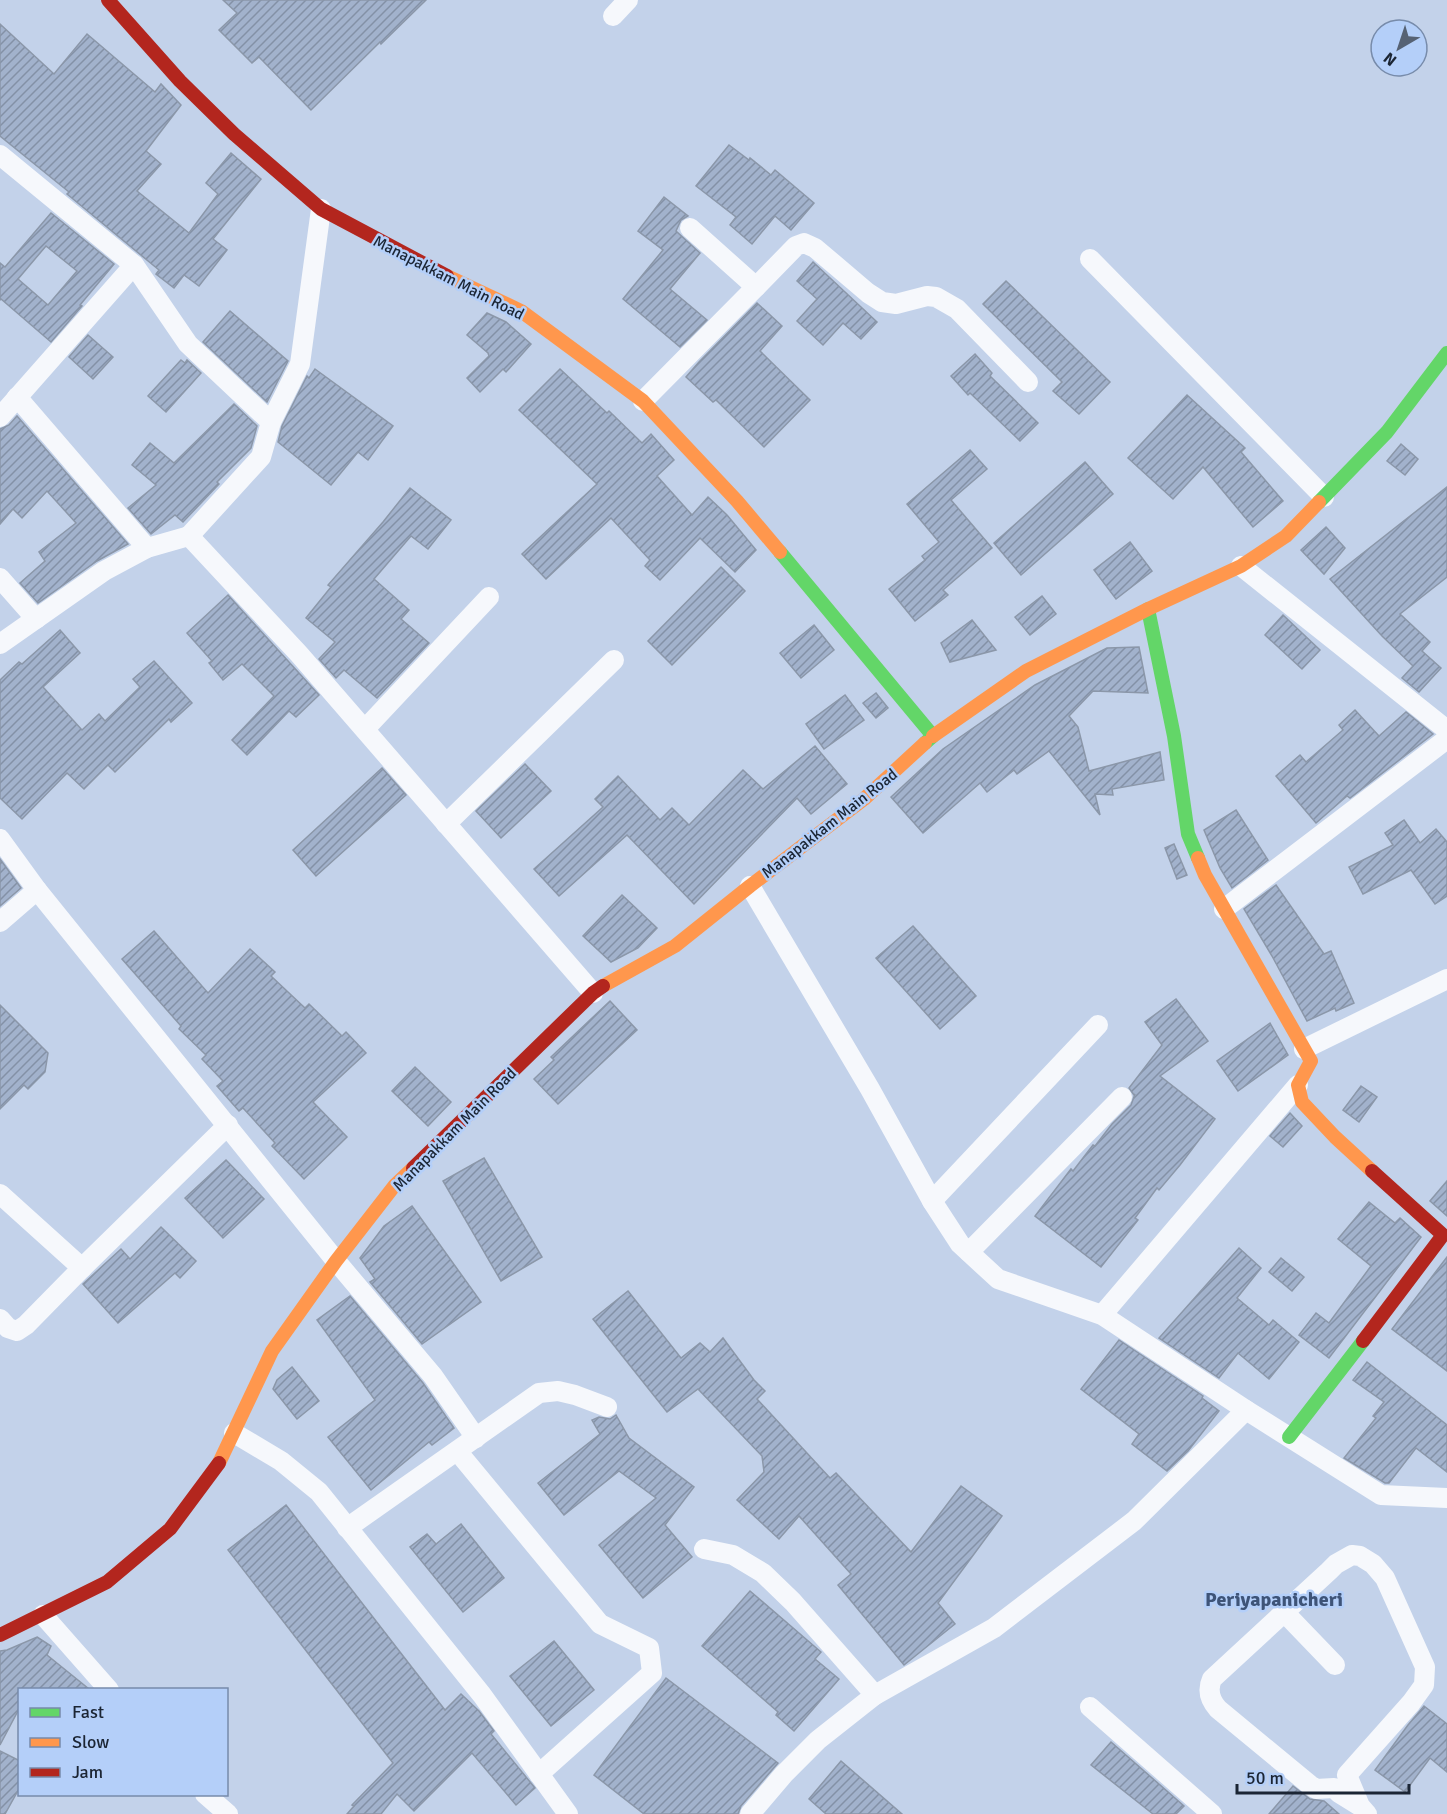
<svg xmlns="http://www.w3.org/2000/svg" width="1447" height="1814" viewBox="0 0 1447 1814" font-family="Signika,sans-serif">
<style>
.building{fill:url(#building-hatch);stroke:#8b97a9;stroke-width:1.5;fill-rule:evenodd}
.lines{fill:none;stroke-linecap:round;stroke-linejoin:round}
.street{stroke:#f6f8fc;stroke-width:20}
.fast{stroke:#63d668;stroke-width:14}
.slow{stroke:#ff974d;stroke-width:14}
.jam{stroke:#b3261e;stroke-width:14}
.labels{text-anchor:middle;stroke-width:5;stroke-linejoin:round;paint-order:stroke}
.street-label{font-size:16px;fill:#1b2534;stroke:#b4cff9}
.quarter-label{font-size:20px;font-weight:bold;fill:#3e5478;stroke:#b4cff9}
</style>
<defs>
<pattern id="building-hatch" width="6" height="6" patternUnits="userSpaceOnUse" patternTransform="scale(1.5)"><rect width="6" height="6" fill="#a2b2cc"/><path d="M-1 1l2-2M0 6l6-6M5 7l2-2" fill="none" stroke="#8391a6"/></pattern>
</defs>
<rect width="100%" height="100%" fill="#c3d2ea"/>
<!-- building -->
<g class="building">
<polygon points="223,0 426,0 381,44 380,42 311,110 259,57 252,63 219,30 237,13"/>
<polygon points="0,24 54,74 87,34 155,92 161,84 181,105 146,151 161,164 137,191 189,233 218,194 206,183 231,153 261,179 213,239 227,250 199,286 184,275 174,288 156,274 159,270 67,194 69,192 0,136"/>
<polygon points="729,145 749,160 750,158 771,175 775,170 814,203 791,230 775,216 752,244 730,225 736,217 696,186"/>
<polygon points="664,197 688,216 681,220 676,231 700,253 670,289 707,320 680,347 623,299 663,250 638,231"/>
<path d="M51 213 114 264 80 305 82 306 51 342 1 299 0 300V263L5 267ZM46 246 77 271 48 305 18 279Z"/>
<polygon points="813,262 877,322 861,339 843,323 823,345 797,321 817,299 797,281"/>
<polygon points="1006,281 1110,382 1079,414 1053,391 1062,382 983,304"/>
<polygon points="757,303 782,326 760,351 810,400 764,447 716,400 713,402 686,377 699,362"/>
<polygon points="230,311 288,361 267,402 203,342"/>
<polygon points="487,313 506,322 531,344 506,372 503,369 480,392 467,378 489,356 488,353 467,335"/>
<polygon points="88,335 113,357 93,379 69,357"/>
<polygon points="975,354 992,373 990,376 1038,423 1020,441 970,393 968,395 951,376"/>
<polygon points="181,360 185,363 187,360 201,373 166,412 148,396"/>
<polygon points="315,369 393,426 368,460 358,452 331,485 278,442 282,426 307,376 309,378"/>
<polygon points="560,369 607,413 609,411 642,443 651,434 674,460 657,476 692,515 708,497 727,515 756,550 735,572 700,538 660,580 645,566 650,560 611,518 546,579 522,554 597,484 519,410"/>
<polygon points="1187,395 1245,448 1241,452 1283,501 1253,527 1203,467 1173,499 1128,458"/>
<polygon points="234,404 257,426 251,448 217,482 219,484 183,522 175,515 151,534 128,508 156,485 132,465 150,443 174,463"/>
<polygon points="17,416 128,544 97,561 38,603 20,583 45,561 39,552 76,523 47,491 22,518 13,509 0,524 0,429 9,425"/>
<polygon points="1401,444 1418,459 1405,475 1387,461"/>
<polygon points="970,450 987,469 951,500 992,548 943,590 948,595 915,621 889,589 925,560 922,556 939,542 907,504"/>
<polygon points="1085,462 1113,494 1021,575 994,543"/>
<polygon points="1447,487 1447,577 1400,614 1430,642 1422,651 1441,668 1419,692 1402,678 1413,666 1382,636 1330,579"/>
<polygon points="410,488 451,520 428,549 411,536 374,579 409,610 401,619 429,643 377,698 344,670 336,678 319,659 335,642 306,618 331,587 328,585 383,522"/>
<polygon points="1326,527 1345,548 1324,574 1301,550"/>
<polygon points="1130,542 1152,571 1116,599 1094,570"/>
<polygon points="721,567 745,591 672,665 648,641"/>
<polygon points="228,595 319,695 296,717 289,711 247,755 232,740 274,696 242,664 223,680 209,663 212,661 187,633"/>
<polygon points="1042,596 1056,614 1030,635 1015,617"/>
<polygon points="1283,615 1320,650 1302,669 1265,635"/>
<polygon points="972,620 996,650 950,662 941,643"/>
<polygon points="814,625 834,650 801,678 780,653"/>
<polygon points="60,630 80,653 43,687 82,730 99,714 105,721 140,687 133,679 154,661 192,703 171,722 169,719 115,772 108,765 84,789 67,773 22,819 0,798 0,680 19,662 22,664"/>
<polygon points="1139,647 1148,693 1093,691 1069,716 1078,727 1089,771 1160,752 1164,780 1112,789 1113,795 1095,794 1100,815 1049,751 1017,774 1014,770 987,792 980,783 923,833 891,797 943,749 1035,685 1107,648"/>
<polygon points="876,693 888,708 876,718 863,703"/>
<polygon points="845,695 864,720 824,749 806,724"/>
<polygon points="1355,710 1379,736 1406,712 1433,734 1350,798 1347,796 1316,823 1276,776 1300,755 1306,762 1343,730 1339,725"/>
<polygon points="815,746 847,784 811,814 797,798 694,904 627,835 559,896 534,869 603,807 595,799 618,776 660,820 672,808 689,825 743,770 763,789"/>
<polygon points="525,764 551,791 501,838 476,811"/>
<polygon points="382,768 406,795 316,876 293,850"/>
<polygon points="1236,810 1268,860 1232,888 1220,868 1204,830"/>
<polygon points="1404,820 1420,843 1436,829 1447,842 1447,896 1435,904 1411,870 1363,894 1349,867 1393,845 1385,833"/>
<polygon points="1174,844 1187,875 1177,879 1165,848"/>
<polygon points="0,859 21,888 0,906"/>
<polygon points="1276,885 1324,954 1331,951 1354,1003 1336,1011 1335,1008 1307,1021 1272,956 1244,909"/>
<polygon points="622,895 657,928 638,948 611,962 583,936"/>
<polygon points="913,926 976,996 940,1029 876,958"/>
<polygon points="154,931 208,993 250,949 275,972 271,976 305,1008 309,1004 342,1036 346,1032 366,1053 313,1102 347,1137 304,1179 272,1146 275,1143 243,1108 239,1111 217,1086 223,1081 202,1059 206,1055 179,1029 181,1026 122,959"/>
<polygon points="1176,999 1208,1041 1160,1076 1215,1119 1180,1165 1159,1190 1157,1188 1135,1218 1138,1220 1101,1267 1035,1216 1071,1169 1073,1171 1093,1145 1095,1146 1112,1124 1131,1105 1135,1094 1134,1095 1129,1088 1162,1045 1145,1022"/>
<polygon points="610,1001 637,1030 558,1104 534,1079 554,1060 551,1057"/>
<polygon points="0,1005 48,1053 45,1072 28,1089 24,1085 0,1109"/>
<polygon points="1270,1023 1288,1055 1238,1091 1217,1061"/>
<polygon points="415,1067 451,1102 428,1126 392,1091"/>
<polygon points="1361,1086 1377,1097 1359,1122 1343,1110"/>
<polygon points="1290,1113 1302,1126 1283,1147 1270,1136"/>
<polygon points="484,1158 542,1257 501,1281 443,1181"/>
<polygon points="226,1160 264,1199 223,1238 185,1198"/>
<polygon points="1447,1181 1447,1216 1430,1201"/>
<polygon points="1369,1202 1395,1223 1400,1218 1421,1237 1329,1358 1299,1335 1316,1313 1329,1323 1371,1266 1338,1239"/>
<polygon points="412,1206 481,1302 422,1344 370,1282 375,1279 360,1258 384,1226"/>
<polygon points="161,1227 196,1261 180,1278 175,1273 118,1323 83,1284 121,1249 130,1259"/>
<polygon points="1239,1248 1261,1268 1237,1298 1269,1325 1273,1320 1299,1342 1269,1379 1238,1353 1219,1378 1159,1338"/>
<polygon points="1447,1257 1447,1371 1392,1329"/>
<polygon points="1281,1258 1304,1277 1292,1291 1269,1272"/>
<polygon points="628,1291 681,1358 700,1343 710,1352 723,1338 754,1380 765,1391 757,1399 830,1478 836,1473 911,1552 961,1486 1002,1516 938,1603 955,1624 904,1665 838,1585 851,1574 799,1516 779,1539 737,1500 764,1472 762,1456 698,1389 667,1412 593,1319"/>
<polygon points="350,1296 423,1383 454,1428 432,1445 429,1442 371,1490 328,1437 375,1400 317,1320"/>
<polygon points="1119,1340 1203,1396 1202,1398 1219,1411 1188,1451 1167,1471 1132,1444 1139,1434 1081,1389"/>
<polygon points="1367,1362 1447,1425 1447,1472 1416,1448 1389,1483 1385,1483 1344,1458 1376,1418 1373,1416 1384,1402 1353,1380"/>
<polygon points="292,1367 319,1401 297,1419 273,1389 277,1380"/>
<polygon points="616,1415 629,1438 694,1487 665,1525 692,1557 643,1598 599,1545 656,1498 619,1471 564,1515 538,1483 600,1434 592,1420 599,1417 610,1419"/>
<polygon points="286,1505 445,1710 461,1694 479,1711 494,1731 491,1734 535,1788 516,1805 472,1753 414,1811 397,1794 381,1814 347,1814 354,1806 352,1805 393,1763 228,1550"/>
<polygon points="461,1524 504,1578 463,1612 410,1547 427,1534 436,1544"/>
<polygon points="750,1591 821,1652 815,1659 839,1679 794,1731 776,1715 778,1712 702,1646"/>
<polygon points="37,1637 51,1646 47,1655 89,1689 20,1689 20,1707 0,1745 0,1651 7,1650"/>
<polygon points="554,1641 594,1690 551,1726 510,1676"/>
<polygon points="666,1678 778,1763 741,1806 738,1814 644,1814 594,1775"/>
<polygon points="1424,1706 1447,1724 1447,1772 1430,1758 1405,1792 1375,1770 1408,1725"/>
<polygon points="1111,1742 1184,1806 1176,1814 1153,1814 1091,1765"/>
<polygon points="0,1751 20,1761 20,1787 5,1814 0,1814"/>
<polygon points="841,1761 902,1814 826,1814 809,1799"/>
<polygon points="1293,1786 1310,1799 1324,1801 1339,1814 1269,1814"/>
</g>
<g class="lines">
<!-- street -->
<g class="street">
<polyline points="613,16 628,0"/>
<polyline points="0,155 134,265 188,344 271,422 261,457 189,536"/>
<polyline points="1090,259 1324,497"/>
<polyline points="756,287 796,246 804,243 815,248 868,293 882,302 896,304 927,296 936,297 957,309 1028,382"/>
<polyline points="17,397 147,548"/>
<polyline points="643,401 756,287 690,228"/>
<polyline points="0,417 134,265"/>
<polyline points="271,422 300,364 321,209"/>
<polyline points="1241,566 1447,730"/>
<polyline points="0,578 36,619"/>
<polyline points="0,644 104,571 147,548 189,536 299,654 593,993"/>
<polyline points="365,729 489,597"/>
<polyline points="446,824 614,660"/>
<polyline points="0,839 37,890"/>
<polyline points="750,886 870,1089 932,1201 960,1244 998,1279 1102,1315 1246,1410 1381,1495 1447,1498"/>
<polyline points="1224,909 1447,739"/>
<polyline points="0,922 37,890 336,1261 433,1376 476,1438"/>
<polyline points="1304,1049 1447,979"/>
<polyline points="0,1194 82,1268 228,1125"/>
<polyline points="932,1201 1098,1025"/>
<polyline points="969,1252 1122,1097"/>
<polyline points="1102,1315 1298,1085"/>
<polyline points="0,1319 8,1328 17,1331 26,1325 82,1268"/>
<polyline points="234,1433 281,1461 319,1492 482,1695 568,1814"/>
<polyline points="458,1452 600,1624 649,1648 652,1673 539,1774"/>
<polyline points="347,1528 539,1393 558,1391 575,1395 607,1407"/>
<polyline points="704,1549 733,1555 763,1573 793,1602 875,1695"/>
<polyline points="1284,1612 1335,1665"/>
<polyline points="43,1615 109,1690"/>
<polyline points="1090,1707 1212,1814"/>
<polyline points="205,1794 228,1814"/>
<path d="M1360 1806 1339 1793 1334 1788 1316 1789 1310 1785 1218 1709C1210 1700 1207 1690 1212 1679L1329 1571 1336 1564 1352 1555 1360 1556 1373 1564 1385 1578 1425 1667 1424 1685 1411 1703 1347 1775 1360 1806 1367 1814"/>
<polyline points="750,1814 784,1774 818,1740 875,1695 994,1628 1134,1521 1246,1410"/>
</g>
<!-- fast -->
<g class="fast">
<polyline points="1319,502 1387,432 1447,353"/>
<polyline points="780,552 933,736 925,743"/>
<polyline points="1148,609 1174,736 1188,834 1198,858"/>
<polyline points="1289,1437 1363,1341"/>
</g>
<!-- slow -->
<g class="slow">
<polyline points="447,276 521,311 643,401 737,501 780,552"/>
<polyline points="933,736 1026,671 1148,609 1241,566 1286,536 1319,502"/>
<polyline points="1198,858 1205,875 1311,1061 1298,1085 1302,1102 1335,1137 1372,1171"/>
<polyline points="603,986 675,946 750,886 864,799 925,743"/>
<polyline points="219,1463 272,1351 336,1261 395,1185 413,1168"/>
</g>
<!-- jam -->
<g class="jam">
<polyline points="108,0 180,81 234,134 321,209 447,276"/>
<polyline points="413,1168 593,993 603,986"/>
<polyline points="1363,1341 1443,1235 1372,1171"/>
<polyline points="0,1635 107,1582 170,1529 219,1463"/>
</g>
</g>
<g class="labels">
<!-- street labels -->
<g class="street-label">
<text transform="translate(449 277) rotate(27)" y="6">Manapakkam Main Road</text>
<text transform="translate(829 823) rotate(-38)" y="6">Manapakkam Main Road</text>
<text transform="translate(454 1129) rotate(-45)" y="6">Manapakkam Main Road</text>
</g>
<!-- quarter labels -->
<g class="quarter-label">
<text x="1274" y="1606">Periyapanicheri</text>
</g>
</g>
<!-- legend -->
<rect x="18" y="1688" width="210" height="108" fill="#b4cff9" stroke="#778baa" stroke-width="1.5"/>
<rect x="30" y="1708" width="30" height="9" fill="#63d668" stroke="#778baa" stroke-width="1.5"/>
<text x="72" y="1718" font-size="18" fill="#1b2534">Fast</text>
<rect x="30" y="1738" width="30" height="9" fill="#ff974d" stroke="#778baa" stroke-width="1.5"/>
<text x="72" y="1748" font-size="18" fill="#1b2534">Slow</text>
<rect x="30" y="1768" width="30" height="9" fill="#b3261e" stroke="#778baa" stroke-width="1.5"/>
<text x="72" y="1778" font-size="18" fill="#1b2534">Jam</text>
<!-- north arrow -->
<g transform="translate(1399 48) rotate(219)"><circle r="28" fill="#b4cff9" stroke="#778baa" stroke-width="1.5"/>
<path d="M0-4.5L10 22L0 15L-10 22Z" fill="#566274"/>
<text y="-9" font-size="16" font-weight="bold" text-anchor="middle" fill="#1b2534">N</text>
</g>
<!-- scale -->
<path d="M1237 1784v9h172v-9" fill="none" stroke="#1b2534" stroke-width="3"/>
<text x="1246" y="1784" font-size="18" fill="#1b2534" stroke="#b4cff9" stroke-width="4.5" paint-order="stroke">50 m</text>
</svg>
